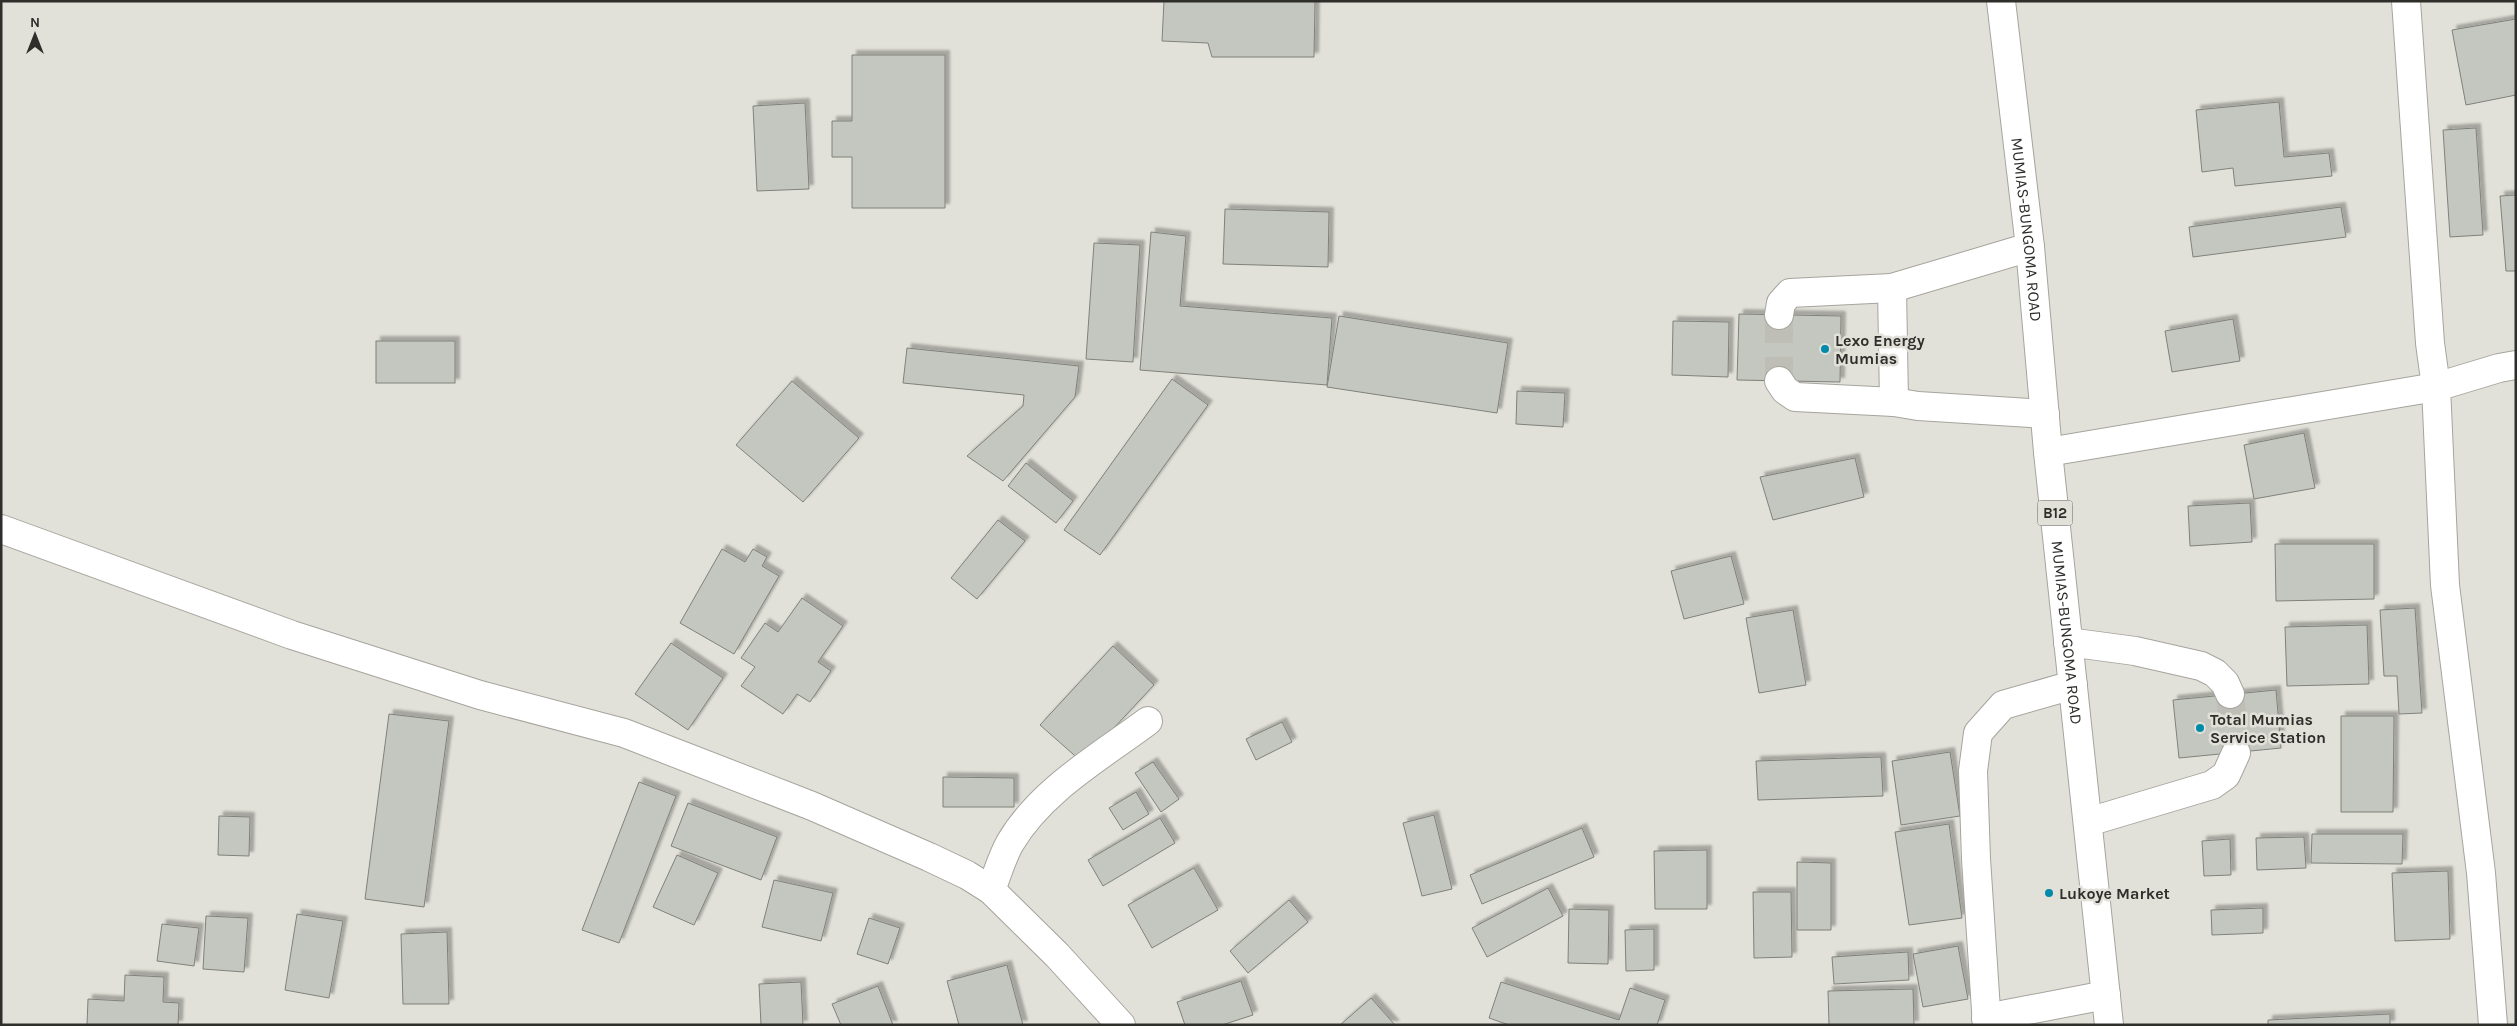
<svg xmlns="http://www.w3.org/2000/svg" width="2517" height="1026" viewBox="0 0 2517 1026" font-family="Karla,sans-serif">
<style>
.building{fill:#c4c7bf;stroke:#7f827b;filter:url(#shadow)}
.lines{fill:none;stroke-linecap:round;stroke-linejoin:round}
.minor-tunnel{stroke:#bebdb6;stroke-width:28;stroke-dasharray:28 14;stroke-linecap:butt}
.minor-casing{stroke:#a5a49d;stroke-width:30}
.highway-casing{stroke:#a5a49d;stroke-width:30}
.minor{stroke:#fff;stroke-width:28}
.highway{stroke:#fff;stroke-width:28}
.poi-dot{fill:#008aa9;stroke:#e2e1d9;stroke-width:2}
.labels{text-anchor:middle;stroke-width:5;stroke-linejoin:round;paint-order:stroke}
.shield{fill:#e2e1d9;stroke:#65645f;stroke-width:1}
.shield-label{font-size:15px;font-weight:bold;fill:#2f2e2b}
.street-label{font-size:16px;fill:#2f2e2b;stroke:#e2e1d9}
.poi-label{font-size:16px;font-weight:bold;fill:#2f2e2b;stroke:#e2e1d9;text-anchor:start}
</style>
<defs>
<filter id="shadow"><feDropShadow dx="4.5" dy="-4.5" stdDeviation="1" flood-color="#0004"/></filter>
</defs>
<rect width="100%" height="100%" fill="#e2e1d9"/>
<!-- building -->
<g class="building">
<polygon points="1164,1 1315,1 1314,57 1212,57 1208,43 1162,41"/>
<polygon points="2516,19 2516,95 2466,105 2452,30"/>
<polygon points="852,55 945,55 945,208 852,208 852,157 832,157 832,121 852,121"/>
<polygon points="2279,102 2284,157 2329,153 2332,176 2235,186 2233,168 2202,172 2196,110"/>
<polygon points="805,103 809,189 757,191 753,106"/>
<polygon points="2476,128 2483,235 2450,237 2443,130"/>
<polygon points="2516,195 2516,271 2506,271 2500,196"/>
<polygon points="2341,207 2346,237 2193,257 2189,227"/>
<polygon points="1225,209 1329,212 1328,267 1223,264"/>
<polygon points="1151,232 1186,236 1180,306 1332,318 1327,385 1140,370"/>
<polygon points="1094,243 1140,245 1133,362 1086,359"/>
<polygon points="1739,314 1841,316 1840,382 1737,380"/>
<polygon points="1339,316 1508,343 1497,413 1327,387"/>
<polygon points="2233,319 2240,361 2172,372 2165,331"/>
<polygon points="1673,321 1729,322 1728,377 1672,375"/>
<rect x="376" y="341" width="79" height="42"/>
<polygon points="907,348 1079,366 1075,397 1003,481 967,456 1023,406 1024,395 903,383"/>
<polygon points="1172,379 1208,405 1100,555 1064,530"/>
<polygon points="792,381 859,438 803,502 736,445"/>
<polygon points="1517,391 1565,393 1563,427 1516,424"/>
<polygon points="2304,433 2315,488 2254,499 2244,445"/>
<polygon points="1855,458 1864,497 1773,520 1760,477"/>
<polygon points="1026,463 1073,501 1056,523 1008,486"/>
<polygon points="2250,503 2252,542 2190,546 2188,506"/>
<polygon points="998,520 1025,541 977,599 951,578"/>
<polygon points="2275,544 2374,544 2374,599 2276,601"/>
<polygon points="722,549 745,562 753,549 767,557 762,566 779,576 734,654 680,623"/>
<polygon points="1731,556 1744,604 1684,619 1671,571"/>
<polygon points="802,598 843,626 818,662 831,671 810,702 797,694 783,714 741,686 755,667 741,658 765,623 778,632"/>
<polygon points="2415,608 2422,713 2399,714 2397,676 2384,676 2380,610"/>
<polygon points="1793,610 1806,685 1759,693 1746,618"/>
<polygon points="2367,625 2369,684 2287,686 2285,627"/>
<polygon points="671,643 723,678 688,730 635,694"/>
<polygon points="1113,646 1154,685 1082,762 1040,725"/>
<polygon points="2276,690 2281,748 2179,758 2173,700"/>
<polygon points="389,714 449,721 424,907 365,899"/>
<polygon points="2341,716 2394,716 2393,812 2341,812"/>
<polygon points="1282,722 1292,742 1256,760 1246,739"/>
<polygon points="1950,752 1960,816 1901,825 1892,761"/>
<polygon points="1881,757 1883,796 1758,800 1756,761"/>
<polygon points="1153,762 1179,799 1161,812 1135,773"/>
<polygon points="943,777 1014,778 1014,807 943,807"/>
<polygon points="639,782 676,796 619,943 582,930"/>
<polygon points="1136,792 1149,814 1123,830 1109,808"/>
<polygon points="688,803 777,837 761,880 671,846"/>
<polygon points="1434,815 1452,889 1422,896 1403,823"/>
<polygon points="219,816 250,817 249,856 218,855"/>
<polygon points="1160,818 1175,843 1103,886 1088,860"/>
<polygon points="1949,824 1962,918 1909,925 1895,832"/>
<polygon points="1582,828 1594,857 1482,904 1470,875"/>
<polygon points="2312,834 2403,834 2402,864 2311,863"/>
<polygon points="2304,837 2306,868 2257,870 2256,838"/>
<polygon points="2230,839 2231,875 2204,876 2202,841"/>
<polygon points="1707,850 1707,909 1655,909 1654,851"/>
<polygon points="677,855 718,873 694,925 653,907"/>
<polygon points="1797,862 1831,863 1831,930 1797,930"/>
<polygon points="1194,868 1218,910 1152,948 1128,905"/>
<polygon points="2448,871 2450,939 2395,941 2392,873"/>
<polygon points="774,880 833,893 821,941 762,927"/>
<polygon points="1548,888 1563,916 1487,957 1472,928"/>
<polygon points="1753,892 1791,892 1792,957 1754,958"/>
<polygon points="1289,900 1308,922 1248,973 1230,951"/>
<polygon points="2263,908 2263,933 2212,935 2211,910"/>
<polygon points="1569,909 1609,910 1608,964 1568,963"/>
<polygon points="297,914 343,921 329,998 285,990"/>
<polygon points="206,916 248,918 244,972 203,969"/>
<polygon points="869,918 900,928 888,964 857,954"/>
<polygon points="162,924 199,928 194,966 157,961"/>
<polygon points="1654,929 1654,970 1626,971 1625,930"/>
<polygon points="447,932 449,1004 403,1004 401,934"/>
<polygon points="1958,946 1968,999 1923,1007 1913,954"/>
<polygon points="1908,952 1909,980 1834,984 1832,957"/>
<polygon points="1007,965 1023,1025 959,1025 947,981"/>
<polygon points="125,975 164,977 163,1002 179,1003 178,1025 87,1025 88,999 124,1001"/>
<polygon points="1241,981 1253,1015 1222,1025 1185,1025 1177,1002"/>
<polygon points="801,982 803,1025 761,1025 759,984"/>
<polygon points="1501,982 1619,1020 1630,988 1665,1000 1657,1025 1509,1025 1489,1018"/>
<polygon points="878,986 893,1025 841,1025 832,1004"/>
<polygon points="1913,989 1914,1025 1829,1025 1828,991"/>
<polygon points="1371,998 1395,1025 1340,1025"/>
<polygon points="2390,1014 2390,1025 2268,1025 2268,1020"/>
</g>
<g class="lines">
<!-- minor-tunnel -->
<g class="minor-tunnel">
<polyline points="1779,315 1779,381"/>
<polyline points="2230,694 2236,753"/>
</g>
<!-- minor casing -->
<g class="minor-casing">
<g id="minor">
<polyline points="2406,1 2430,343 2436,387 2445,585 2481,873 2493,1025"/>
<polyline points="1892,288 1894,402"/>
<polyline points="1779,315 1781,303 1790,293 1892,288 2030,247"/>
<polyline points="1779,381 1785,390 1795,397 1894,402 1918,406 2045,414"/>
<polyline points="2048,452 2436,387 2499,368 2516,365"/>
<polyline points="1,529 292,635 480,695 624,733 812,806 929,857 967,875 991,890 1057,955 1121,1025"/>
<polyline points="2068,642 2135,651 2201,666 2215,673 2225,683 2230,694"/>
<polyline points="2088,822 2212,785 2226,775 2236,753"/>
<path d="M991 890C997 875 1002 857 1010 843 1041 790 1100 757 1148 721"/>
<polyline points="1986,1018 2106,995"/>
<polyline points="1987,1025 1976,859 1973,771 1978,733 2003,705 2073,685"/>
</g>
</g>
<!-- highway casing -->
<g class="highway-casing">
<g id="highway">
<path id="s1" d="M2001 1 2030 247 2048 452 2109 1025"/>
</g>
</g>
<!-- minor -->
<use href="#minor" class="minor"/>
<!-- highway -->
<use href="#highway" class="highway"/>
</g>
<!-- markers -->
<g class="poi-dot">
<circle cx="1825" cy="349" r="5"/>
<circle cx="2200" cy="728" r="5"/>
<circle cx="2049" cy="893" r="5"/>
</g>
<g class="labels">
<!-- shield labels -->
<rect class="shield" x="2037.5" y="500.5" width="35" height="25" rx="4"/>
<g class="shield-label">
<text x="2055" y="518">B12</text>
</g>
<!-- street labels -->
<g class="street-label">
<text dy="6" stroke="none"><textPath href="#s1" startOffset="230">MUMIAS-BUNGOMA ROAD</textPath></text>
<text dy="6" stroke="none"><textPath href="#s1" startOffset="635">MUMIAS-BUNGOMA ROAD</textPath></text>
</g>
<!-- poi labels -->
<g class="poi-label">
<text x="1835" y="346">Lexo Energy<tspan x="1835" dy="18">Mumias</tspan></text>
<text x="2210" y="725">Total Mumias<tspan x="2210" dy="18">Service Station</tspan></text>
<text x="2059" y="899">Lukoye Market</text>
</g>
</g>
<!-- border -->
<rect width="2517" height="1026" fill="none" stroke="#2f2e2b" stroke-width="5"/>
<!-- north arrow -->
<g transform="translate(35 35)" stroke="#e2e1d9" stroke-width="4" paint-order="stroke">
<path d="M0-4L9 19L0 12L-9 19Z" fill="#2f2e2b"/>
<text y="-8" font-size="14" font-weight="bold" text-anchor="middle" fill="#2f2e2b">N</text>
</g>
</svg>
